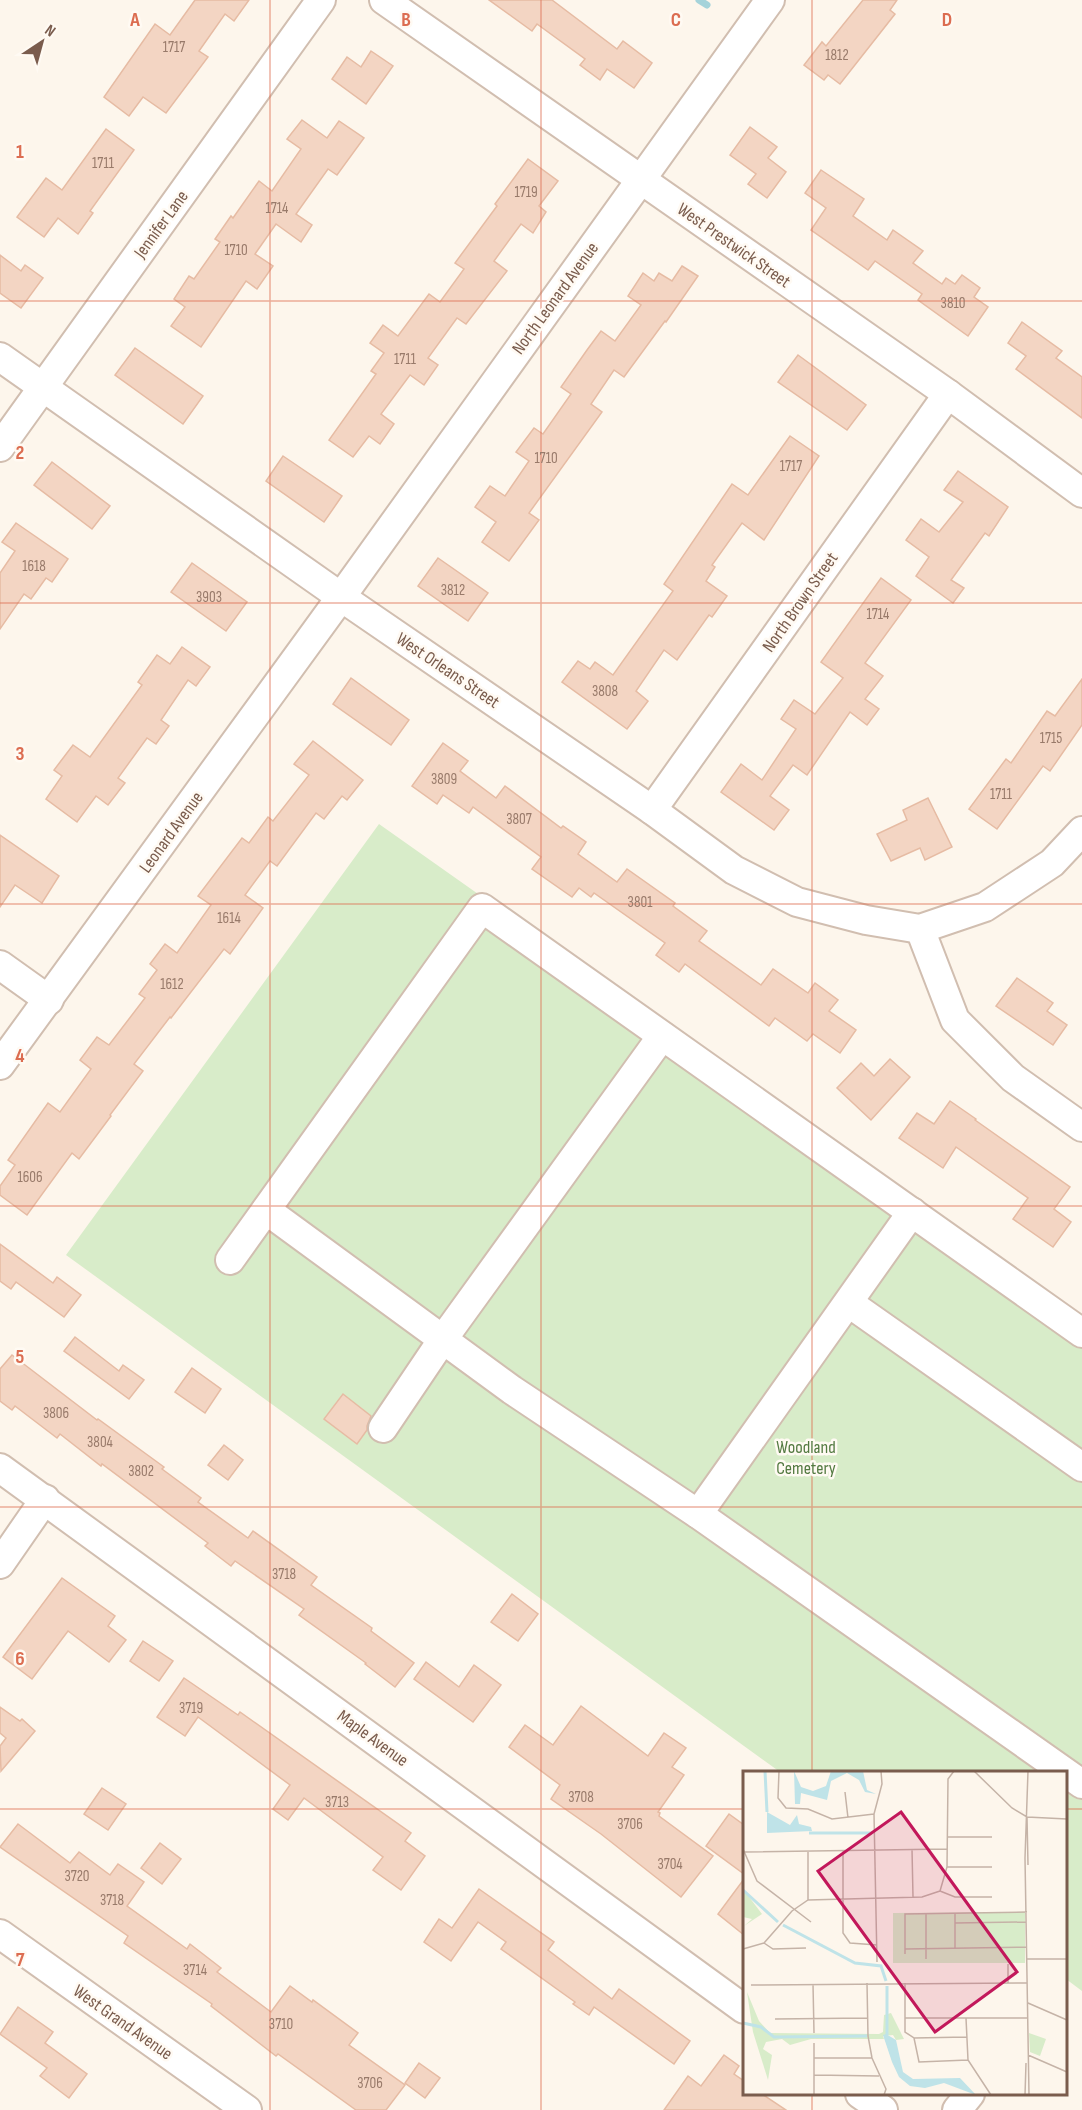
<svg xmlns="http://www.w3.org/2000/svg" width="1082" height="2110" viewBox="0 0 1082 2110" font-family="'Sofia Sans Condensed',sans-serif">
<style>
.green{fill:#d8ecc9}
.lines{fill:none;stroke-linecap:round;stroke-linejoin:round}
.stream{stroke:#a5d3da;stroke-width:7}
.building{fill:#f3d5c3;stroke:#e6bba3;stroke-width:1.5}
.minor-casing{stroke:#d1beb0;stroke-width:32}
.minor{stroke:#fff;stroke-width:28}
.grid{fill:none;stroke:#dc6d51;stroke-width:1.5;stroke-opacity:0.55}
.labels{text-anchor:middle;stroke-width:5;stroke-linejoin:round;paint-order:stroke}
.number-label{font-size:15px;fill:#987a6a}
.street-label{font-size:18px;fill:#7a5c4d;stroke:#fffaf3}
.park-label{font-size:18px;fill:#537a41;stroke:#fffaf3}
.inset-river{fill:none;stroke:#bfe3e8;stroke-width:3}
.inset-road{fill:none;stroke:#c5b3a7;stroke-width:1.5}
.view{fill:#c2185b;fill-opacity:0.15;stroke:#c2185b;stroke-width:3}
.inset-edge{fill:none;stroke:#7a5c4d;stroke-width:3}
.grid-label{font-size:20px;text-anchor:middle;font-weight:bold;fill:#dc6d51;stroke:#fffaf3;stroke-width:5;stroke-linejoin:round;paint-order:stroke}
</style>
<rect width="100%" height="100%" fill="#fdf6ec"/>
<!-- green -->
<polygon class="green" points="379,824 1082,1321 1082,1991 1066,1979 1066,1772 780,1772 66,1255"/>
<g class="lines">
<!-- stream -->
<polyline class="stream" points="699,0 707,5"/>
</g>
<!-- building -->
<g class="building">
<polygon points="195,0 249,0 234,21 225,14 199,51 208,57 166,113 143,97 129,116 104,97 155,24 170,35"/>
<polygon points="489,0 552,0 617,49 623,41 652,63 634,88 607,69 600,80 580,65 585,59 537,24 532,31"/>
<polygon points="863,0 897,0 890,10 895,14 840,84 828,75 824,80 804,65 822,42 826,46"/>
<polygon points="371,51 393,66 366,104 332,79 347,57 361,67"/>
<polygon points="302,120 327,138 339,121 364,138 337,175 328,169 296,214 312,225 301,242 276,224 255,254 273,266 257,289 246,281 201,347 171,326 185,307 174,299 189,276 194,279 220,242 215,239 231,216 233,218 259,181 272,191 301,149 287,139"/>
<polygon points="750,127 777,147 768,158 786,172 767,198 748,184 756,174 730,155"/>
<polygon points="106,129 134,150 90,211 93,213 78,234 58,218 44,237 17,217 46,178 62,190"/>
<polygon points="528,159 558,181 539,206 546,212 533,233 521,224 494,261 507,271 466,324 457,318 428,358 438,365 424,385 410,375 381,414 394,424 380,444 369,436 353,457 329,440 376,374 371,371 384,353 370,343 383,325 398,336 429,294 440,302 464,269 455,263 497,206 495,204"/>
<polygon points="821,170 864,199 853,216 887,240 893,230 923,251 913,263 942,284 946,278 955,284 962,275 980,288 974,297 988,307 968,336 918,300 922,294 875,261 868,270 811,230 826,208 805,193"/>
<polygon points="0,255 21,271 25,265 43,278 21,308 0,293"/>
<polygon points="682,266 698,276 666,322 665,321 624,377 614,370 591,404 602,412 529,513 539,520 509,561 482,542 496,522 475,507 490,486 505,496 529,461 516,452 534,428 543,434 571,394 561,387 587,350 601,331 615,341 641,305 628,296 643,273 654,281 659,273 672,281"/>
<polygon points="1022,322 1062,351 1056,358 1082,377 1082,418 1016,369 1026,356 1008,343"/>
<polygon points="135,348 203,396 183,424 115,375"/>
<polygon points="798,355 866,405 847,430 778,382"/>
<polygon points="790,436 819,456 764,540 742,523 712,565 715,567 706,581 727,596 712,617 709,615 677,660 664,650 636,691 648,701 627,729 562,682 578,661 590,669 595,662 613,675 673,591 664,584 732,484 748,495"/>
<polygon points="283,456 342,496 324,522 266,481"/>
<polygon points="52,462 110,506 92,529 34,485"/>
<polygon points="958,471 1008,507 989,536 985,533 951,580 964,588 953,603 916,576 929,557 906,540 921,519 939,532 963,502 944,490"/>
<polygon points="16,523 68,559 52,582 46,578 31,599 24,594 0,629 0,573 15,551 2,542"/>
<polygon points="438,558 488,593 468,621 418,586"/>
<polygon points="192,563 247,602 226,631 171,592"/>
<polygon points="881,578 911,600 865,663 883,676 865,699 879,709 867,725 850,712 807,775 793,765 770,796 789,810 774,830 721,792 741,764 762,780 796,729 781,719 794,700 815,714 843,678 821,662"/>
<polygon points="182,647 210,667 196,686 188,680 161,720 169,726 156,744 147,738 118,778 125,783 108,805 96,796 77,822 46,799 62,776 54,770 73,745 90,757 142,685 138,682 157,655 170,664"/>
<polygon points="351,678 409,720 391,745 333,704"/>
<polygon points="1082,679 1082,725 1050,771 1043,766 997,829 969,809 1006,759 1011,763 1047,711 1055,716"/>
<polygon points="313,741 363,780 347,800 342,796 324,819 316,813 277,866 270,861 245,895 263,908 230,954 224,949 171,1018 170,1017 134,1064 143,1071 110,1115 111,1116 79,1159 72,1153 27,1215 0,1195 0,1186 15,1165 8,1160 48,1103 60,1112 91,1069 80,1060 97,1037 109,1045 145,998 139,994 157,970 150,964 165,944 177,953 211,905 198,896 242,838 249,843 268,817 273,821 309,775 294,764"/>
<polygon points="443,743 468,761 460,771 496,798 505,786 561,828 563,826 586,842 578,854 617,882 627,869 675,903 673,906 707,931 699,941 761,985 773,969 808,993 815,983 838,1000 829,1011 856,1030 840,1053 813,1034 807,1041 775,1018 769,1026 685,964 679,972 656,955 665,943 594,893 591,897 579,888 572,897 532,869 541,857 473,807 469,813 443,795 437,804 412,786"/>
<polygon points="928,798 952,847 925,860 920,848 891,861 877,834 907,820 903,810"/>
<polygon points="0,835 59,876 42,903 15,885 0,907"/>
<polygon points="1017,978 1053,1003 1047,1011 1067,1025 1053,1045 996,1006"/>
<polygon points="890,1059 910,1077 871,1120 837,1088 861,1063 874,1076"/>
<polygon points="950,1101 976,1119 975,1120 1070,1187 1054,1209 1071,1222 1053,1247 1013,1219 1028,1198 956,1147 943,1168 899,1138 917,1113 934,1124"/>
<polygon points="0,1244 53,1283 57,1277 81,1295 64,1317 16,1282 11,1289 0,1281"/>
<polygon points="75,1337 119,1371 123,1365 144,1380 129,1399 64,1351"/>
<polygon points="12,1355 97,1420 98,1419 164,1467 162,1469 201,1498 198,1502 248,1538 253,1531 317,1577 311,1585 372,1628 371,1631 414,1663 395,1687 365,1664 366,1663 299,1615 304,1609 235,1561 231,1566 205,1546 208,1543 102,1464 101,1466 60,1434 57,1438 15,1406 12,1410 0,1401 0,1369"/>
<polygon points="192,1368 221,1389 205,1413 175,1392"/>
<polygon points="343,1394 371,1416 367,1426 367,1430 357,1444 324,1419"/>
<polygon points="224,1445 243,1460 228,1480 208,1465"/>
<polygon points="62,1578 115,1616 108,1626 126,1640 109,1662 68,1631 32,1679 3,1657"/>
<polygon points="512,1594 538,1614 518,1641 491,1622"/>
<polygon points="143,1641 173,1661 159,1681 130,1661"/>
<polygon points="426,1662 459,1687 474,1665 501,1685 473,1722 414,1679"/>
<polygon points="184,1678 238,1715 240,1712 411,1833 405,1841 425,1856 401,1890 373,1870 383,1857 304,1798 288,1820 273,1809 290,1785 198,1717 185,1736 157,1717"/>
<polygon points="581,1706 648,1756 664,1733 686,1748 672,1767 684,1775 658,1812 660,1813 659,1816 713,1856 681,1897 601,1834 551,1799 560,1785 509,1747 525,1725 553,1745"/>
<polygon points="0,1707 20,1721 22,1719 35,1731 1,1771 0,1746 6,1738 0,1733"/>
<polygon points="102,1788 126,1804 108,1830 84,1814"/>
<polygon points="729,1814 744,1825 744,1874 706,1846"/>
<polygon points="18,1824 70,1863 79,1852 110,1875 118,1864 144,1882 127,1906 187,1949 190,1944 221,1968 217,1972 271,2012 290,1986 312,2002 313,2000 358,2033 349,2045 405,2085 386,2110 356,2110 278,2054 276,2056 211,2006 212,2004 124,1943 128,1936 0,1847"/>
<polygon points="160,1843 181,1859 162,1884 141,1868"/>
<polygon points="744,1879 744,1935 718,1914"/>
<polygon points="479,1889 554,1942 548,1950 612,1999 619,1989 690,2041 674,2064 594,2007 589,2015 573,2004 575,2002 501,1949 506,1942 478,1922 451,1961 424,1942 439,1919 452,1928"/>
<polygon points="18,2007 53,2032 45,2043 87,2074 69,2098 40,2076 47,2068 0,2034"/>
<polygon points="724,2055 739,2066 734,2074 744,2081 744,2094 762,2094 786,2110 664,2110 688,2076 701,2086"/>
<polygon points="419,2063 440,2078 425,2098 405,2083"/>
</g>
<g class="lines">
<!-- minor casing -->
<g class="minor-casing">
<g id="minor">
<polyline points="384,0 948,394 1082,493"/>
<polyline points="0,357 341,597 652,810 734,870 797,902 866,920 920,929 985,907 1052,863 1082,831"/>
<polyline points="0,447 321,0"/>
<polyline points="652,810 948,394"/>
<polyline points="920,929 955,1020 1013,1078 1082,1127"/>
<polyline points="0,965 49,1000"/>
<polyline points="0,1065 341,597 770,0"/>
<polyline points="266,1210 512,1390 698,1514 1082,1784"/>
<polyline points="230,1260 482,908 1082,1333"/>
<polyline points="849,1303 1082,1467"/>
<polyline points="383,1428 443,1339 662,1036"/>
<polyline points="0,1468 744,2009"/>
<polyline points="698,1514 912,1212"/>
<polyline points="0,1564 45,1499"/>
<polyline points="0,1934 247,2110"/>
<polyline points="860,2094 883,2110"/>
<polyline points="957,2110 970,2094"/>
</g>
</g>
<!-- minor -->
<use href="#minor" class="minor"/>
</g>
<!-- grid -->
<path class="grid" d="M270 0V2110M541 0V2110M812 0V1772M0 301H1082M0 603H1082M0 904H1082M0 1206H1082M0 1507H1082M0 1809H744M1066 1809H1082M812 2094V2110"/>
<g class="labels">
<!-- number labels -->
<g class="number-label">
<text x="174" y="52">1717</text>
<text x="837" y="60">1812</text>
<text x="103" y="168">1711</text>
<text x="526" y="197">1719</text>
<text x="277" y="213">1714</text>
<text x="236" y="255">1710</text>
<text x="953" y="308">3810</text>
<text x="405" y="364">1711</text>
<text x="546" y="463">1710</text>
<text x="791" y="471">1717</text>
<text x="34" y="571">1618</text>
<text x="453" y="595">3812</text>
<text x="209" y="602">3903</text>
<text x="878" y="619">1714</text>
<text x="605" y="696">3808</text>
<text x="1051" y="743">1715</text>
<text x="444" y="784">3809</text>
<text x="1001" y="799">1711</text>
<text x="519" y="824">3807</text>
<text x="640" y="907">3801</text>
<text x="229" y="923">1614</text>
<text x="172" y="989">1612</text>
<text x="30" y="1182">1606</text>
<text x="56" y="1418">3806</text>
<text x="100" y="1447">3804</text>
<text x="141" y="1476">3802</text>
<text x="284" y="1579">3718</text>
<text x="191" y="1713">3719</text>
<text x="581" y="1802">3708</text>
<text x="337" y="1807">3713</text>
<text x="630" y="1829">3706</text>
<text x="670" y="1869">3704</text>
<text x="77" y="1881">3720</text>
<text x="112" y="1905">3718</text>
<text x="195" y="1975">3714</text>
<text x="281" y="2029">3710</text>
<text x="370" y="2088">3706</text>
</g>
<!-- street labels -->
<g class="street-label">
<text transform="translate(161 224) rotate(-54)" y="6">Jennifer Lane</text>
<text transform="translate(734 245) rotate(35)" y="6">West Prestwick Street</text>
<text transform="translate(555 298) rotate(-54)" y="6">North Leonard Avenue</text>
<text transform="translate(800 602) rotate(-55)" y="6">North Brown Street</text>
<text transform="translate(448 670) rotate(34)" y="6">West Orleans Street</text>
<text transform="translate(171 832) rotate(-54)" y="6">Leonard Avenue</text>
<text transform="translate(373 1738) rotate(36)" y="6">Maple Avenue</text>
<text transform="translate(123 2022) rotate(35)" y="6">West Grand Avenue</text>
</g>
<!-- park labels -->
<g class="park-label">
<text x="806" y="1453">Woodland<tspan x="806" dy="21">Cemetery</tspan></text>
</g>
</g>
<!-- overview -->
<g transform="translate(743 1771)">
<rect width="324" height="324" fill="#fdf6ec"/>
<path d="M0 118 19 143 1 155 9 148 0 146ZM282 141V192H150V142ZM4 221 16 250 27 262 136 263 140 261 141 244 148 242 161 268 153 269 150 264 140 265 141 268H68L47 274 39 268 23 271 20 278 29 284 25 309 10 261ZM286 262 303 268 297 285 287 281Z" fill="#d8ecc9"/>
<path d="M51 0 58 16 70 20 83 15 88 0H120L124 19 133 23 122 21 116 9 104 2 88 10 84 29 58 22 57 33H52ZM24 41 47 54 54 44 56 53 68 56 69 60 24 62ZM143 263 153 269 160 301 170 308 217 307 233 324 201 312 182 317 167 315 156 306 149 291 140 264Z" fill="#bfe3e8"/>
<path class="inset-river" d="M22 0 24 41M66 62H129M0 119 35 151M40 154 112 192 138 195 143 210M144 215V264M0 252 18 256 31 266 124 265"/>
<path class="inset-road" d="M36 0 35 27 43 37 65 38 89 48 131 43M231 0 269 37 284 46 324 48M285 0 282 87 286 324M102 21 105 47M131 43 134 191M131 43 139 13 138 0M284 46 285 94M204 66H249M0 78 14 110 68 151M169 78 170 126M100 79V162L107 172 134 174M1 81 204 78M204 96H249M197 120 204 96 205 8 211 0M197 120 212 126H249M65 129V80M183 142V188M212 142V177M212 152 283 151M21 172 30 178 63 177M0 178 21 172 49 140 65 129 179 126 197 120M162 178 284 176M162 183V143L284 141M284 188H324M124 212 125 265 129 287 143 318 141 324M162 212V261L171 267 176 291 225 289M265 212V193M70 213 71 262M8 214 284 212M285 232 324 249M162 247H284M223 247 225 289 248 324M32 248 124 247M171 267 224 266M71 272V324M285 284 324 301M71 287H129M71 304 136 305M282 324 283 292"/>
<path class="view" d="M158 41 274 201 192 261 75 100Z"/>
<rect width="324" height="324" class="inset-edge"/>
</g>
<g class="grid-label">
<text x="135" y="26">A</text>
<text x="406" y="26">B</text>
<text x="676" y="26">C</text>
<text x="947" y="26">D</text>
<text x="20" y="158">1</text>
<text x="20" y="459">2</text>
<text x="20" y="760">3</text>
<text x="20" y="1062">4</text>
<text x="20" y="1363">5</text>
<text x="20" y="1665">6</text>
<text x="20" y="1966">7</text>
</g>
<!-- north arrow -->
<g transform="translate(42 42) rotate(36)" stroke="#fffaf3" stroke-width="4.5" paint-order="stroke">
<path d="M0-4.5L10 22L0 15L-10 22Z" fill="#7a5c4d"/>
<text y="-9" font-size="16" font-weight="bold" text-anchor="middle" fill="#7a5c4d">N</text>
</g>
</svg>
